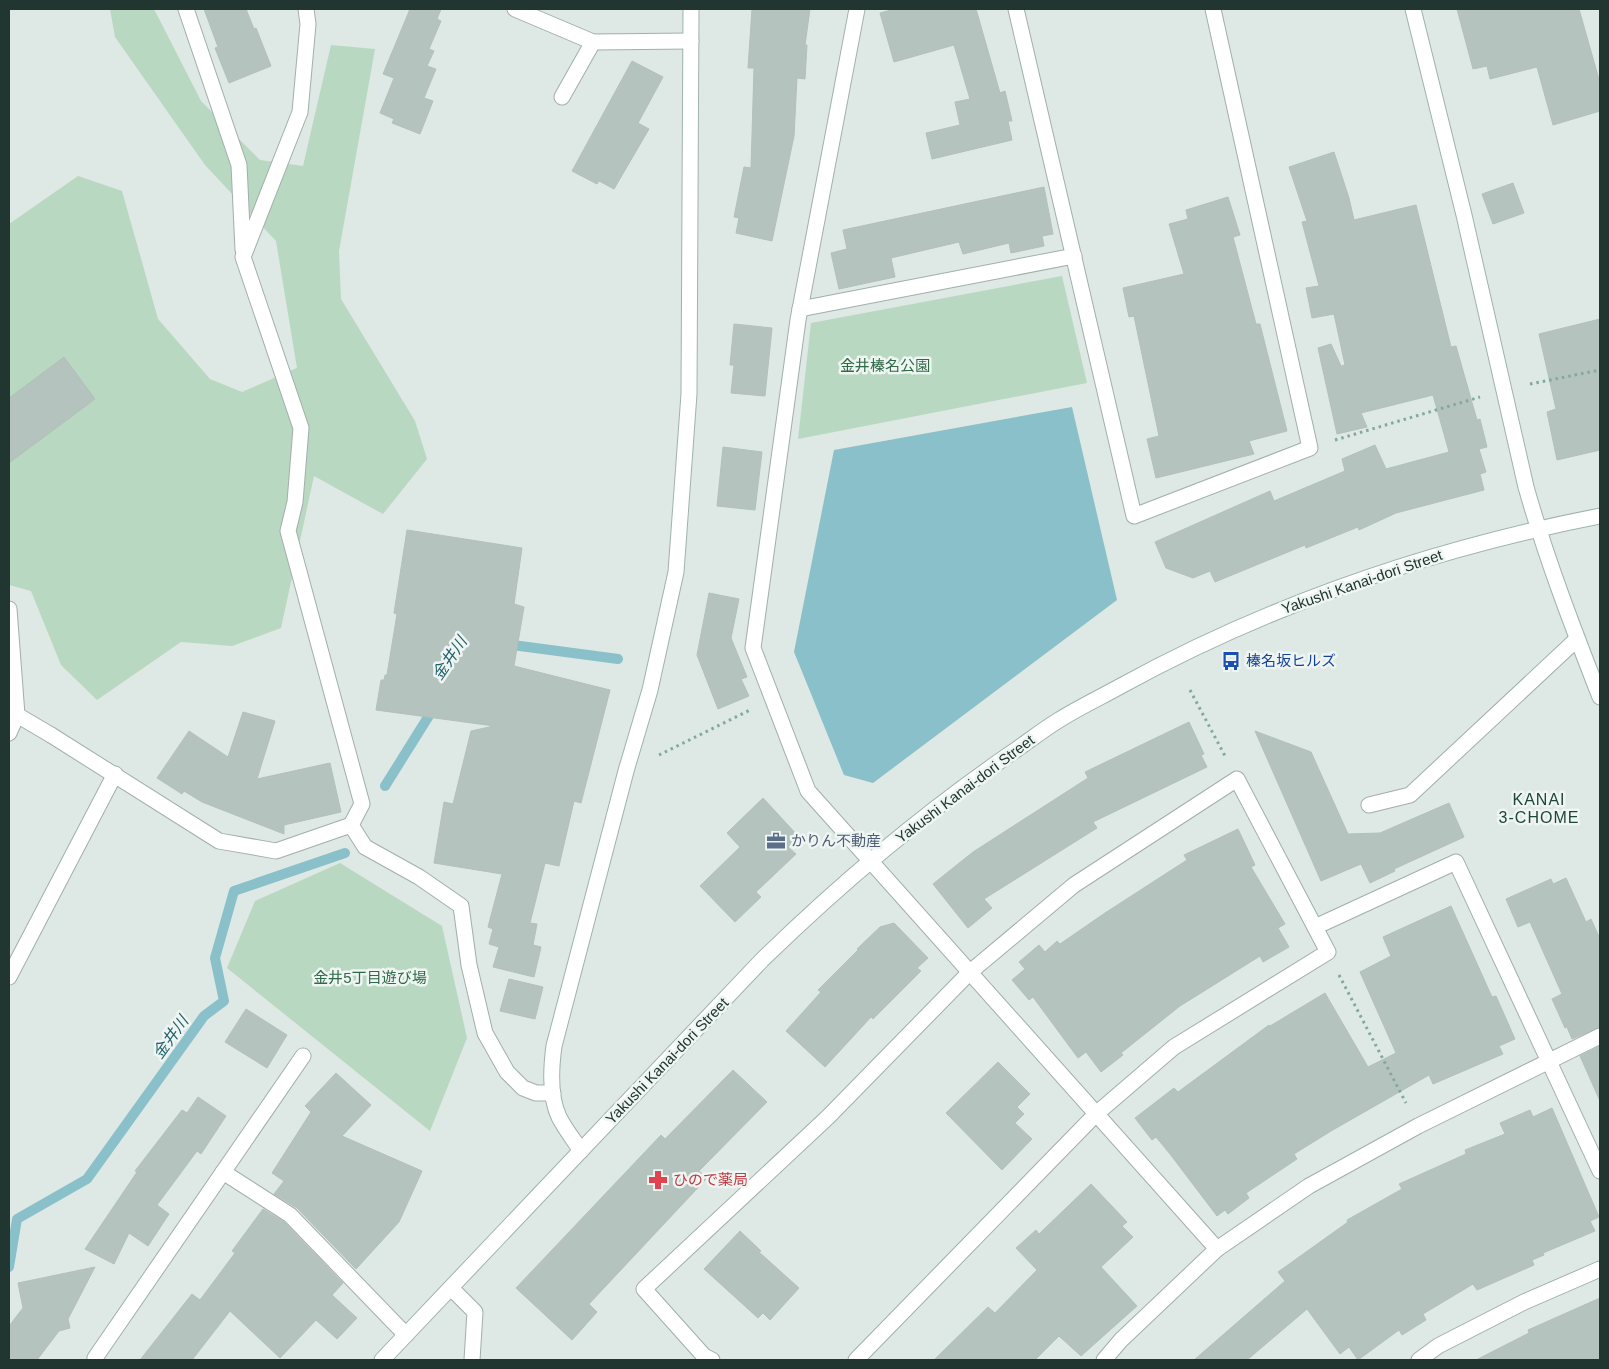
<svg xmlns="http://www.w3.org/2000/svg" width="1609" height="1369" viewBox="0 0 1609 1369" font-family="Arial,'Noto Sans JP',sans-serif">
<style>
.green{fill:#b9d8c1}
.water{fill:#8ac0c9}
.lines{fill:none;stroke-linecap:round;stroke-linejoin:round}
.stream{stroke:#8ac0c9;stroke-width:10}
.building{fill:#b4c3bd;stroke:#b2c1ba}
.lane-casing{stroke:#a2afaa;stroke-width:17}
.street-casing{stroke:#a2afaa;stroke-width:17}
.secondary-casing{stroke:#9fb3ab;stroke-width:17}
.path{stroke:#81a99c;stroke-width:3;stroke-dasharray:2.5 4;stroke-linecap:butt}
.lane{stroke:#fff;stroke-width:15}
.street{stroke:#fff;stroke-width:15}
.secondary{stroke:#fff;stroke-width:15}
.labels{text-anchor:middle;stroke-width:5;stroke-linejoin:round;paint-order:stroke}
.park-label{font-size:15px;fill:#2f6945;stroke:#eef5f2}
.street-label{font-size:15px;fill:#213630;stroke:#eef5f2}
.transit-label{font-size:15px;fill:#164399;stroke:#eef5f2;text-anchor:start}
.service-label{font-size:15px;fill:#4e5e75;stroke:#eef5f2;text-anchor:start}
.health-label{font-size:15px;fill:#be3a42;stroke:#eef5f2;text-anchor:start}
.water-label{font-size:16px;font-style:italic;fill:#22616c;stroke:#eef5f2}
.neighbourhood-label{font-size:16px;letter-spacing:1px;fill:#1f463c;stroke:#eef5f2}
</style>
<rect width="100%" height="100%" fill="#dee8e4"/>
<!-- green -->
<g class="green">
<polygon points="110,9 154,9 201,101 260,160 303,166 331,45 375,49 339,251 341,299 415,421 427,459 383,514 314,476 281,628 232,646 181,642 97,700 61,665 31,591 9,585 9,224 78,176 122,191 158,319 210,379 242,392 297,368 276,241 205,165 115,37"/>
<polygon points="1062,276 1087,383 798,439 811,323"/>
<polygon points="340,863 442,926 467,1038 430,1131 227,968 255,901"/>
</g>
<!-- water -->
<polygon class="water" points="1072,407 1117,600 873,783 844,775 794,652 834,450"/>
<g class="lines">
<!-- stream -->
<g class="stream">
<polyline points="505,644 618,659"/>
<polyline points="385,786 435,706"/>
<polyline points="9,1267 17,1219 87,1179 204,1016 224,1001 215,958 234,891 345,853"/>
</g>
</g>
<!-- building -->
<g class="building">
<polygon points="204,9 246,9 254,29 256,28 271,66 229,83 215,48 218,47"/>
<polygon points="410,9 441,9 437,19 441,21 429,49 434,51 427,66 436,69 424,98 433,101 420,134 392,123 394,119 380,113 394,78 383,74"/>
<polygon points="752,9 810,9 805,45 807,45 805,79 797,78 794,136 772,241 736,233 739,218 734,217 744,167 751,168 754,68 748,68"/>
<polygon points="895,9 976,9 1000,93 1005,91 1012,121 1008,121 1012,140 932,159 926,133 960,125 955,102 970,99 954,45 894,62 880,13"/>
<polygon points="1457,9 1579,9 1600,83 1600,111 1553,125 1537,67 1490,79 1487,66 1473,69"/>
<polygon points="632,61 663,77 638,123 649,129 614,189 599,181 597,184 572,171"/>
<polygon points="1334,152 1349,198 1354,220 1416,205 1451,347 1456,346 1477,420 1480,419 1487,447 1479,449 1486,472 1480,474 1484,490 1396,513 1359,530 1358,527 1306,548 1305,545 1215,582 1210,571 1193,578 1166,568 1155,542 1270,491 1274,501 1345,471 1342,459 1375,445 1386,469 1449,452 1433,395 1361,413 1367,427 1337,434 1318,348 1331,344 1341,366 1345,365 1334,314 1312,318 1306,288 1319,286 1302,222 1307,221 1289,167"/>
<polygon points="1513,183 1524,213 1493,224 1482,194"/>
<polygon points="1044,187 1053,234 1042,236 1044,246 1011,253 1009,243 963,254 959,242 891,258 895,277 839,289 831,253 847,249 843,230"/>
<polygon points="1228,197 1240,235 1233,237 1256,324 1260,324 1287,431 1249,441 1254,454 1156,478 1147,439 1159,436 1134,316 1129,317 1123,288 1184,274 1169,224 1188,219 1186,210"/>
<polygon points="1600,319 1600,450 1557,460 1547,412 1556,409 1539,334"/>
<polygon points="734,324 772,328 765,396 731,393 734,365 730,365"/>
<polygon points="64,357 95,399 9,463 9,398"/>
<polygon points="723,447 762,452 755,510 717,506"/>
<polygon points="407,530 522,548 514,604 524,607 514,666 610,690 581,803 574,801 559,866 545,863 530,923 537,924 533,945 541,947 534,977 493,967 499,947 489,944 493,929 488,927 502,874 434,863 444,802 453,804 471,731 494,726 376,710 381,680 384,680 385,675 387,675 397,614 394,613"/>
<polygon points="709,593 739,599 731,638 747,677 741,679 749,696 718,709 697,655"/>
<polygon points="243,712 275,721 257,779 330,763 341,812 284,825 284,834 202,802 184,791 182,794 157,778 189,731 228,757"/>
<polygon points="1189,722 1204,754 1201,755 1207,767 1093,822 1097,828 984,899 992,908 968,928 933,884 973,852 1088,778 1085,772"/>
<polygon points="1255,731 1311,752 1348,834 1380,833 1449,803 1464,837 1394,869 1395,871 1370,883 1361,864 1321,881"/>
<polygon points="763,798 799,837 788,847 796,854 756,892 761,897 735,922 700,886 740,847 727,833"/>
<polygon points="1238,829 1255,865 1251,867 1285,924 1278,928 1289,947 1263,962 1260,956 1180,1006 1121,1053 1123,1055 1101,1072 1086,1052 1078,1058 1033,997 1029,1000 1012,980 1025,969 1019,962 1039,945 1045,952 1057,941 1060,944 1105,913 1187,860 1184,855"/>
<polygon points="1566,878 1586,922 1591,919 1600,939 1600,1027 1572,1039 1567,1027 1565,1028 1552,999 1562,994 1530,922 1518,927 1506,899 1551,879 1553,884"/>
<polygon points="1451,906 1492,997 1496,996 1515,1039 1499,1046 1503,1054 1433,1084 1429,1075 1331,1131 1294,1154 1297,1159 1246,1193 1249,1198 1228,1214 1225,1210 1217,1216 1170,1154 1156,1137 1152,1140 1135,1118 1174,1088 1178,1092 1269,1025 1270,1026 1325,993 1368,1067 1396,1053 1360,972 1391,956 1383,937"/>
<polygon points="894,923 928,958 917,968 921,971 873,1019 871,1017 825,1067 786,1031 821,992 818,990 858,950 857,949 880,927"/>
<polygon points="509,979 543,987 535,1019 500,1011"/>
<polygon points="246,1009 287,1035 267,1068 225,1042"/>
<polygon points="1600,1046 1600,1101 1580,1056"/>
<polygon points="998,1062 1030,1094 1017,1107 1024,1114 1015,1123 1032,1139 1002,1170 946,1113"/>
<polygon points="733,1070 767,1102 699,1171 707,1178 589,1304 597,1312 572,1340 516,1288 661,1135 665,1139"/>
<polygon points="336,1073 371,1105 342,1136 422,1171 399,1222 356,1269 297,1208 274,1194 284,1181 272,1173 311,1112 305,1106"/>
<polygon points="198,1097 226,1116 201,1154 197,1151 157,1205 169,1214 148,1246 129,1233 114,1264 85,1249 137,1172 135,1171 182,1110 187,1113"/>
<polygon points="1552,1108 1599,1217 1590,1221 1595,1231 1543,1253 1544,1255 1532,1260 1534,1265 1477,1290 1473,1284 1423,1314 1426,1320 1402,1335 1399,1330 1358,1360 1349,1347 1340,1354 1307,1309 1247,1360 1194,1360 1285,1281 1278,1272 1348,1222 1347,1220 1402,1189 1399,1184 1466,1154 1465,1150 1505,1134 1500,1123 1530,1110 1533,1117"/>
<polygon points="1091,1184 1127,1222 1122,1226 1133,1237 1101,1267 1137,1306 1081,1356 1059,1336 1035,1360 934,1360 988,1307 995,1313 1037,1270 1016,1248 1036,1230 1039,1234"/>
<polygon points="263,1209 284,1222 343,1283 332,1295 357,1318 337,1339 316,1320 280,1358 230,1311 192,1360 140,1360 192,1294 200,1300 235,1253 232,1251"/>
<polygon points="740,1231 761,1251 759,1252 799,1288 770,1320 763,1313 758,1318 704,1269"/>
<polygon points="95,1267 68,1319 70,1328 59,1331 37,1360 9,1360 9,1326 23,1308 18,1283"/>
<polygon points="1600,1298 1600,1360 1476,1360 1529,1333 1528,1330"/>
</g>
<g class="lines">
<!-- lane casing -->
<g class="lane-casing">
<g id="lane">
<polyline points="9,609 17,715 9,733"/>
<polyline points="17,715 51,735"/>
<polyline points="1369,805 1410,795 1577,639"/>
</g>
</g>
<!-- street casing -->
<g class="street-casing">
<g id="street">
<polyline points="186,9 239,165 243,250"/>
<polyline points="306,9 308,24 300,112 243,257 301,428 295,502 288,531 362,804 351,825"/>
<polyline points="515,9 593,42 691,41"/>
<polyline points="857,9 798,320 753,648 808,791 1217,1249"/>
<polyline points="1016,9 1134,516 1310,448 1213,9"/>
<polyline points="562,97 593,42"/>
<polyline points="800,309 1074,256"/>
<polyline points="51,735 219,841 276,851 351,825 365,847 419,877 461,906 469,965 485,1033 507,1072 523,1088 536,1093 553,1093"/>
<polyline points="1315,927 1456,862 1600,1171"/>
<polyline points="9,977 115,774"/>
<polyline points="223,1172 290,1215 406,1335"/>
<polyline points="451,1288 475,1312 472,1360"/>
<polyline points="95,1358 303,1056"/>
<polyline points="712,1360 704,1356 644,1289 828,1117 969,973 1074,885 1237,779 1328,952 1174,1047 1096,1114 856,1360"/>
<polyline points="1104,1360 1121,1340 1217,1249 1309,1186 1418,1126 1600,1036"/>
<polyline points="1419,1360 1438,1346 1524,1302 1600,1269"/>
</g>
</g>
<!-- secondary casing -->
<g class="secondary-casing">
<g id="secondary">
<path d="M1413 9 1464 215 1526 487C1546 558 1573 628 1600 697"/>
<path d="M581 1151C574 1140 565 1129 559 1117 549 1096 551 1068 554 1046L626 771 650 690 676 572 689 394 691 9"/>
<path d="M382 1360 762 960C839 885 919 817 1007 756 1025 744 1041 731 1059 720 1078 708 1099 698 1119 687 1270 604 1431 549 1600 516"/>
</g>
</g>
<!-- path -->
<g class="path">
<polyline points="1530,384 1600,370"/>
<polyline points="1335,440 1480,397"/>
<polyline points="1190,690 1225,756"/>
<polyline points="659,755 750,710"/>
<polyline points="1339,975 1406,1103"/>
</g>
<!-- lane -->
<use href="#lane" class="lane"/>
<!-- street -->
<use href="#street" class="street"/>
<!-- secondary -->
<use href="#secondary" class="secondary"/>
</g>
<!-- icons -->
<defs>
<g id="bus-bare" transform="scale(1.5)"><path d="M-5-6H5V4H4V6H2V4H-2V6H-4V4H-5ZM-3.5-4V0h7V-4ZM-3.5 1.2v1.5H-2V1.2ZM2 1.2v1.5H3.5V1.2Z" fill="#1a4fb4" stroke="#eef5f2" stroke-width="2.5" paint-order="stroke"/></g>
<g id="office-bare" transform="scale(1.5)"><path d="M-6-3h4V-5.5h4V-3h4V5H-6ZM-1-4.5V-3h2v-1.5ZM-6 0V1H6V0Z" fill="#5c6f8a" stroke="#eef5f2" stroke-width="2.5" paint-order="stroke"/></g>
<g id="pharmacy-bare" transform="scale(1.5)"><path d="M-2-6h4v4h4v4h-4v4h-4v-4h-4v-4h4Z" fill="#e0444e" stroke="#eef5f2" stroke-width="2.5" paint-order="stroke"/></g>
</defs>
<g fill-rule="evenodd">
<use href="#bus-bare" x="1231" y="661"/>
<use href="#office-bare" x="776" y="841"/>
<use href="#pharmacy-bare" x="658" y="1180"/>
</g>
<g class="labels">
<!-- park labels -->
<g class="park-label">
<text x="885" y="371">金井榛名公園</text>
<text x="370" y="983">金井5丁目遊び場</text>
</g>
<!-- street labels -->
<g class="street-label">
<text transform="translate(1362 582) rotate(-19)" y="5">Yakushi Kanai-dori Street</text>
<text transform="translate(965 789) rotate(-37)" y="5">Yakushi Kanai-dori Street</text>
<text transform="translate(667 1061) rotate(-46)" y="5">Yakushi Kanai-dori Street</text>
</g>
<!-- transit labels -->
<g class="transit-label">
<text x="1246" y="666">榛名坂ヒルズ</text>
</g>
<!-- service labels -->
<g class="service-label">
<text x="791" y="846">かりん不動産</text>
</g>
<!-- health labels -->
<g class="health-label">
<text x="673" y="1185">ひので薬局</text>
</g>
<!-- water labels -->
<g class="water-label">
<text transform="translate(449 658) rotate(-56)" y="6">金井川</text>
<text transform="translate(170 1037) rotate(-54)" y="6">金井川</text>
</g>
<!-- neighbourhood labels -->
<g class="neighbourhood-label">
<text x="1539" y="805">KANAI<tspan x="1539" dy="18">3-CHOME</tspan></text>
</g>
</g>
<!-- border -->
<rect width="1609" height="1369" fill="none" stroke="#213630" stroke-width="20"/>
</svg>
